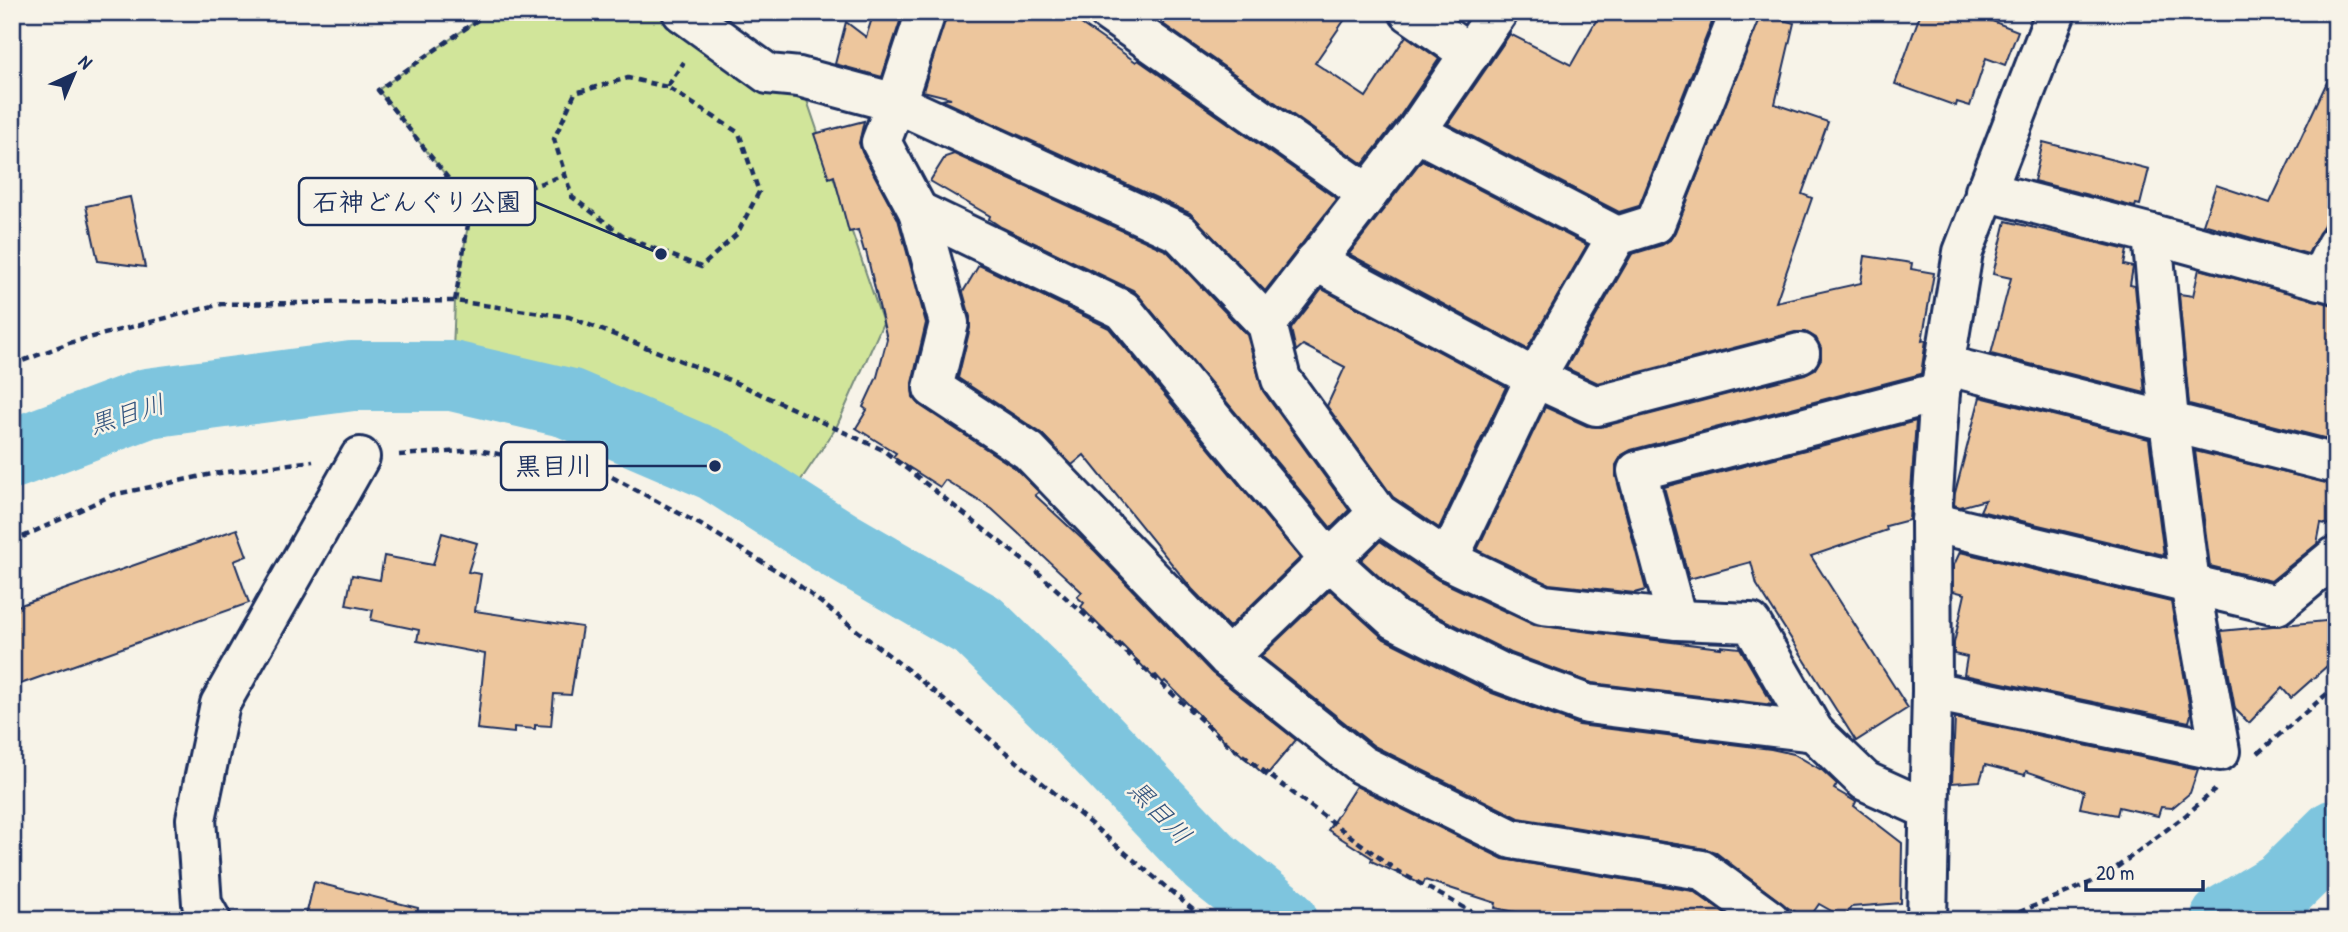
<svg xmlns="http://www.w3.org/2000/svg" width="2348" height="932" viewBox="0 0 2348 932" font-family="'Patrick Hand','Klee One',sans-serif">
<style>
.green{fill:#d1e59a;stroke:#768a7c;stroke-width:2}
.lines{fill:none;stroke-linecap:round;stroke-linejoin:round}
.river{stroke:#7ec5de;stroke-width:70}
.building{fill:#edc69d;stroke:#1b2f5e;stroke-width:2}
.minor-casing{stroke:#1b2f5e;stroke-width:44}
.path{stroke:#1b2f5e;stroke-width:4.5;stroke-dasharray:7 5;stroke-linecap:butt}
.minor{stroke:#f7f3e8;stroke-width:38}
.labels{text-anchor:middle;stroke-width:5;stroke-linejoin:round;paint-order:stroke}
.water-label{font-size:26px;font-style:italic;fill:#34547e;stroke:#f7f3e8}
.leader{fill:none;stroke:#1b2f5e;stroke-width:2.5}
.callout-dot{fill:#1b2f5e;stroke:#f7f3e8;stroke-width:2.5}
.callout{fill:#f7f3e8;stroke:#1b2f5e;stroke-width:2.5}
.callout-label{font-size:26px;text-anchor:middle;font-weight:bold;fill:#1b2f5e}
</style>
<rect width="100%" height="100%" fill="#f7f3e8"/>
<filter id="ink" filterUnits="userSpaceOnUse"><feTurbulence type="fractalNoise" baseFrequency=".0143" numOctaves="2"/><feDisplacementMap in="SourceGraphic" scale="14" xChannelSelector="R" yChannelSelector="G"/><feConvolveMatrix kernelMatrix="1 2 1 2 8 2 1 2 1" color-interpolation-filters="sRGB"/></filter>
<g filter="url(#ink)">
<!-- green -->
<polygon class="green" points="489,12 682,12 799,77 883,323 836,428 782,508 715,466 568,403 452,376 455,301 471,207 378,90"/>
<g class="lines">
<!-- river -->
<g class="river">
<polyline points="12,454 148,403 352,376 452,376 568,403 715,466 841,546 979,626 1071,716 1210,862 1283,920"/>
<polyline points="2225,920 2284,885 2336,834"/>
</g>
</g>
<!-- building -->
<g class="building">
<polygon points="874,12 903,12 882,77 835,64 846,22 866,37"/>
<polygon points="947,12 1064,12 1136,62 1138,60 1337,199 1265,291 1190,213 942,100 951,98 923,91"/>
<polygon points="1170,12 1350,12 1315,63 1366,97 1406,36 1439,59 1398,119 1363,164 1163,24"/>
<polygon points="1601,12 1716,12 1639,206 1619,212 1448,124 1510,34 1571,65"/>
<polygon points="1921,12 1969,12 2018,31 2005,65 1986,58 1970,106 1957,102 1956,106 1895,84"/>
<polygon points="1761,14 1794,23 1775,104 1828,122 1802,194 1812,198 1776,302 1861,283 1865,256 1912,263 1911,269 1934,273 1922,341 1926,340 1921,374 1631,450 1622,455 1616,465 1616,476 1646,590 1635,593 1549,584 1477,550 1545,407 1587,426 1601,427 1805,374 1815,369 1821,359 1821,348 1816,338 1806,332 1795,332 1598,383 1566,368 1632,254 1662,245 1670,240 1675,232"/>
<polygon points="2336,63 2336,197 2322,229 2308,254 2203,224 2216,185 2270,203"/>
<polygon points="864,121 859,143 862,152 898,219 926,323 912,383 913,397 921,406 1015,468 1039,492 1035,495 1095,551 1212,673 1296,740 1266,776 1223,739 1165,681 1163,683 1156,675 1153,677 1120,643 1118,645 1081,607 1084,603 1077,597 1082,592 992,509 945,480 940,487 893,457 896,453 856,428 867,410 863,407 877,377 887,339 866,251 864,251 858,230 849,232 834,176 829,178 814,134"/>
<polygon points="2043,142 2149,169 2140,205 2136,204 2135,207 2034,181"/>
<polygon points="954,154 1167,251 1247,335 1263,391 1349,510 1331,528 1139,296 1133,290 1001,227 989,219 990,216 930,181 945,157"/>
<polygon points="1422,160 1587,245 1527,349 1349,254"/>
<polygon points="130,197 145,267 98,261 86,206"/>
<polygon points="2006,221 2127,250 2124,265 2133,267 2130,285 2135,286 2145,393 1991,354 2011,278 1993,274"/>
<polygon points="979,265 1109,328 1300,558 1229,627 1192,589 1084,455 1072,465 1041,433 958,378 970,328 970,317 963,292"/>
<polygon points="2199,269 2336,305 2336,441 2189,404 2179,294 2193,296"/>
<polygon points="1322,289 1506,387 1439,528 1393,497 1327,406 1345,367 1303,345 1296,351 1291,329"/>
<polygon points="1980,397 2149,439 2164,555 1980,511 1985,500 1960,507 1954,505 1955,493"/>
<polygon points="1916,421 1909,520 1886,526 1887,530 1811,556 1908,708 1856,741 1757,585 1751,562 1689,579 1664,487"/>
<polygon points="2195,451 2336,485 2336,526 2321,523 2317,544 2271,581 2210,566"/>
<polygon points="237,529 247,556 234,561 249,603 12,687 12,608"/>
<polygon points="442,533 477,543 468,572 481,574 475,611 582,627 571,695 554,694 551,726 535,725 535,729 514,727 514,733 477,729 485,654 417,641 419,630 371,620 373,610 346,605 352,575 380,580 384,556 433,565"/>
<polygon points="1380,541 1438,580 1534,625 1721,648 1721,646 1740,648 1773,705 1592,683 1511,653 1406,601 1361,560"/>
<polygon points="1960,552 2171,602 2191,714 2189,722 1964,675 1967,657 1954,654 1954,643 1965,594 1953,591 1953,567"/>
<polygon points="1330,590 1384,639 1492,693 1579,725 1771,749 1794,754 1823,771 1837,784 1834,789 1856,802 1854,806 1902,843 1901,903 1851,907 1844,918 1819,904 1808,920 1787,907 1715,852 1706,849 1519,818 1374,746 1261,656"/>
<polygon points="2336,620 2336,658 2291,698 2282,688 2249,723 2235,709 2221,631"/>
<polygon points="1955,718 2198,769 2190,793 2172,808 2161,807 2158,816 2119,807 2117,815 2080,808 2084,791 2026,771 2025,775 1985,765 1980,781 1952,783"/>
<polygon points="1356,786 1503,859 1693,891 1729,917 1728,920 1525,920 1526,914 1495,908 1496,903 1425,880 1423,885 1371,861 1372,858 1328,830"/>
<polygon points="314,882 418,908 417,920 305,920"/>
</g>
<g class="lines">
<!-- minor casing -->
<g class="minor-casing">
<g id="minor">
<polyline points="682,12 768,74 799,77 896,103 1180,233 1267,324 1281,379 1378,513 1448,560 1543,605 1677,620 1751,623 1814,732 1865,781 1929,810"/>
<polyline points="926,12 896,103 881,142 918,211 949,323 933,388 1029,451 1228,658 1362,765 1512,839 1702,870 1770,920"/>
<polyline points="1108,12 1368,194"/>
<polyline points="1409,12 1470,54"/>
<polyline points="1416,132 1617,236"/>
<polyline points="918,211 1123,310 1330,561 1394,619 1502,673 1587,704 1814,732"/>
<polyline points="2152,234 2336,284"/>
<polyline points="1315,261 1535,378 1596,406 1800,353"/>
<polyline points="2319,280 2336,245"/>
<polyline points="1267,324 1416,132 1498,12"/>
<polyline points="1944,365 2336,464"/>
<polyline points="1931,522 2277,605 2336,556"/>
<polyline points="1448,560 1535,378 1617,236 1655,224 1740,12"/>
<polyline points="1677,620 1637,471 1940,392"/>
<polyline points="1228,658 1378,513"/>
<polyline points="1932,691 2220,751 2190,584 2169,421 2152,234 1985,191"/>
<polyline points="211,920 202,904 196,819 220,704 360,457"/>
<polyline points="1927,920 1932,691 1931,522 1940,392 1963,252 2056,12"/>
</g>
</g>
<!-- path -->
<g class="path">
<polyline points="667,87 628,78 575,93 554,139 572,197 625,237 701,267 737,234 759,192 739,133 667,87 684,62"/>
<polyline points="471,207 565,175"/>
<polyline points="455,301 471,207 378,90 489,12"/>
<polyline points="12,365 69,343 221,304 455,301 569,317 732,381 883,450 1033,568 1229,745 1397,871 1487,920"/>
<polyline points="399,455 478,450 610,476 703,526 792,580 913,674 1205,920"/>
<polyline points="12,542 112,495 212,474 313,461"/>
<polyline points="2258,753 2336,686"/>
<polyline points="1984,920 2010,916 2104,877 2186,815 2215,790"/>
</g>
<!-- minor -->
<use href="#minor" class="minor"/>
</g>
</g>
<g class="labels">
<!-- water labels -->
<g class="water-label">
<text transform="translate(127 414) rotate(-17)" y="9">黒目川</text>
<text transform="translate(1160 812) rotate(46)" y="9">黒目川</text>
</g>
</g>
<!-- callouts -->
<path class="leader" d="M661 254L535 202M715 466L607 466"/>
<g class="callout-dot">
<circle cx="661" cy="254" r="7"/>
<circle cx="715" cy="466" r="7"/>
</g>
<g class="callout">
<rect x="299" y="178" width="236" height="47" rx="7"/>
<rect x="501" y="442" width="106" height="48" rx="7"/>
</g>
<g class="callout-label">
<text x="417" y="211">石神どんぐり公園</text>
<text x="554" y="475">黒目川</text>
</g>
<!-- margin -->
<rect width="2348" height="932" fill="none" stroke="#f7f3e8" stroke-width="42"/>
<rect x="21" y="21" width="2306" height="890" fill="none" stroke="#1b2f5e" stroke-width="2.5" filter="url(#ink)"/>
<!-- north arrow -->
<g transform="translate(74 74) rotate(44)" stroke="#f7f3e8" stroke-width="5" paint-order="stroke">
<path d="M0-5L12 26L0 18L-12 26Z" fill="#1b2f5e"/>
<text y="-10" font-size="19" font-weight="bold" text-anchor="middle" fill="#1b2f5e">N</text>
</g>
<!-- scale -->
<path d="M2086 880v10h117v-10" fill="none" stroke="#1b2f5e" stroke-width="3.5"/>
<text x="2096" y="880" font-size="21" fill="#1b2f5e" stroke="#f7f3e8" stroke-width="5" paint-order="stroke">20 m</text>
</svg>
